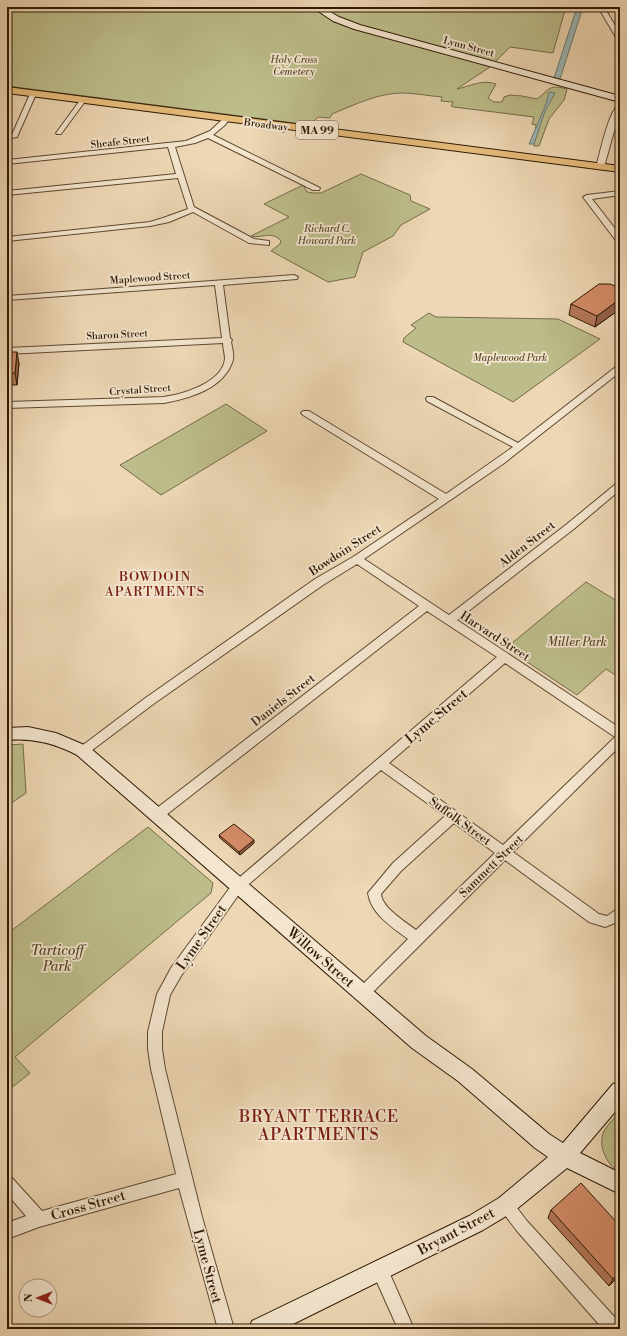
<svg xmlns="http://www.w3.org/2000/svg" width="627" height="1336" viewBox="0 0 627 1336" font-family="'Libre Bodoni',serif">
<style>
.green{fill:#bcbd8a;stroke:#756b47}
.water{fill:#9bb8b5;stroke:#6f786e}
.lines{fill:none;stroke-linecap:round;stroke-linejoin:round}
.street-casing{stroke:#5e4830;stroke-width:2}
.secondary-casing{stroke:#2e1904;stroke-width:2}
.primary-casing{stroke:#2e1904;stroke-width:2}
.street{fill:#f3e5ce;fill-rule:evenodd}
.secondary{fill:#f3e5ce;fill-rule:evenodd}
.primary{fill:#e6bc7a;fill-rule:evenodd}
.wall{fill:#b57859;stroke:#2e1904}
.shaded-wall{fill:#946249;stroke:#2e1904}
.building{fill:#d38c68;stroke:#2e1904}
.labels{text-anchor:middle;stroke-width:3.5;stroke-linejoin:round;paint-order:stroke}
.far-street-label{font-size:10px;fill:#2e1904;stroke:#f3e5ce}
.far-park-label{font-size:10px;font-style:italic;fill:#594a2c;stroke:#f3e5ce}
.shield{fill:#f3e5ce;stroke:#695641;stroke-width:1}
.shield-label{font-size:11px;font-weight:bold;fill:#2e1904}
.street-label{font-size:12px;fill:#2e1904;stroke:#f3e5ce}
.park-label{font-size:12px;font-style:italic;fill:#594a2c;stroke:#f3e5ce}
.neighbourhood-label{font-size:13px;letter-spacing:1px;fill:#7a1f14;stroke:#f3e5ce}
.near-street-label{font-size:14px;fill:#2e1904;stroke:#f3e5ce}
.near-park-label{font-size:14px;font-style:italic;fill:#594a2c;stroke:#f3e5ce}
.near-neighbourhood-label{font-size:16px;letter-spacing:1px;fill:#7a1f14;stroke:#f3e5ce}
</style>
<rect width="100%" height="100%" fill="#edd7b4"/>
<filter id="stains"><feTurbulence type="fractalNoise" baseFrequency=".005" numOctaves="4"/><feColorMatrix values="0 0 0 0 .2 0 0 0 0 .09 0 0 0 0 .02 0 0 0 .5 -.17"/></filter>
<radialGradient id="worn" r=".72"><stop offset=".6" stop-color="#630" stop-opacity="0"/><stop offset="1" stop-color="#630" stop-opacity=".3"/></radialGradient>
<!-- green -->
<g class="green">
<path d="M7 7H568L565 10 553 53 510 47 490 67 457 89C471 86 482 79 496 84L488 98 494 102H502L504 97 510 95 522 96 537 99C550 89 549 84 567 89L564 100 549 119 539 146H534L536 125 532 124 534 117 454 107 451 106 453 102 441 101 442 97C429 96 415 93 402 93 378 93 354 105 332 114L330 118 318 117 310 125 7 86Z"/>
<path d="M361 174 410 195 411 201 430 209 401 225 393 236 363 252 355 277 328 282 271 251 280 244 281 241C272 230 261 239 251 236L289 217 264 204 303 185 307 192 314 193H321Z"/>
<polygon points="429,313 436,317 558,319 600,339 513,402 403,342 404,338 416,328 411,325"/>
<polygon points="226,404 267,431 161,495 120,465"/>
<polygon points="586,582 620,603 620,678 606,669 577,695 506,648"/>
<polygon points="23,744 26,793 7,806 7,745"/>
<polygon points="148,827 213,883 211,893 15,1057 30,1073 10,1089 7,1086 7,934"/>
<path d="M620 1111V1173C607 1165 597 1146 604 1131 608 1124 615 1118 620 1111Z"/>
</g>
<!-- water -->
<g class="water">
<polygon points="577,7 583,7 560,79 554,78"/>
<polygon points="549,92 555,93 545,111 534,144 529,144 546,104"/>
</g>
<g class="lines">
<!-- street casing -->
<g class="street-casing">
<g id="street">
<polygon points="604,10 607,12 620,34 620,41 617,39 601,12"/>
<polygon points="33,92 36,94 17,137 12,138 11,137 30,94"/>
<polygon points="81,99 86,100 61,134 57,134 56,133"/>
<path d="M620 104V110L604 167 603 169H597L596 167C600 154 609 108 620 104Z"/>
<polygon points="225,117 230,118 225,125 213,135 320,188 319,190 313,190 208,138 195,143 175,147 194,207 254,239 269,241 269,245 249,243 193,212 169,222 150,226 7,241 7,237 150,222 163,218 188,209 178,178 7,195 7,191 176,174 168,147 7,164 7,160 186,141 210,131"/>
<polygon points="620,191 620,195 592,199 620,235 620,242 617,242 583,197 587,195"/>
<path d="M294 275 298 277 297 279 223 285 230 338 232 340 231 342C232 347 234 355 233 360 224 389 190 398 164 403L7 408V402L164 397C183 394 222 383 225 359 225 354 223 348 223 343L7 354V348L222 338 215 285 7 300V296Z"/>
<path d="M620 365V372L503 464 364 559 449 615 567 524 617 483 620 482V490L575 528 457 620 620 728V746L513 852 599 914 607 916 620 907V921L605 927 589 922 505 860 368 997 363 999 358 997 356 993 358 989 408 939C392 927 371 914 368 893L393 863 445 816 381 770 242 890 181 976 170 995 162 1032V1049L165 1069 202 1217 234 1329H218L179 1188 39 1227 7 1239V1223L26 1216 7 1194V1176L12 1178 42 1211 176 1174 151 1069 148 1049V1032L157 994 171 968 234 882 497 657 427 611 161 819 157 820 153 819 151 815 153 811 419 606 357 564 323 585 152 705 87 754 83 756 79 754 77 751 79 748 144 699 315 579 353 557 439 499 303 415 301 413 303 411H309L446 494 513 447 427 401 426 399 427 397H433L518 443 617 366ZM505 663 615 737 503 845 389 763ZM454 823 495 853 416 930C406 922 382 908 381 894L401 871Z"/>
<polygon points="506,1197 511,1200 527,1221 620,1323 620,1329 603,1329 517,1231 501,1210 498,1205 501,1200"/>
<polygon points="380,1263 386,1265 414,1329 398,1329 372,1271 374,1265"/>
</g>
</g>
<!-- secondary casing -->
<g class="secondary-casing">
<g id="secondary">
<polygon points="312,7 322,7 339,17 360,25 620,96 620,102 354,29 333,21"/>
<path d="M28 727 56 733 89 747 426 1036 472 1069 549 1134 563 1143 613 1084 620 1082V1106L580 1153 620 1173V1194L567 1168 513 1212 483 1230 283 1329H249L252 1321 469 1216 499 1198 548 1157 535 1148 458 1081 412 1048 77 755C54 743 33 738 7 740V728Z"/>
</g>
</g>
<!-- primary casing -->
<g class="primary-casing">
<polygon id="primary" points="7,87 620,166 620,172 7,93"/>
</g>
<!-- street -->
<use href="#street" class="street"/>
<!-- secondary -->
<use href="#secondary" class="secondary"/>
<!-- primary -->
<use href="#primary" class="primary"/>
</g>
<!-- wall -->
<g class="wall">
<polygon points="620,288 620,309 595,327 569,315 571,304"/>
<polygon points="7,352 19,363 17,385 7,385"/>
<polygon points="219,835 254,843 240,855 220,838"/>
<polygon points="551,1210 620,1226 620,1275 609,1286 548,1218"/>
</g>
<!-- shaded-wall -->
<g class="shaded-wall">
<polygon points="620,299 620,309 595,327 597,316"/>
<polygon points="17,352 19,363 17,385 15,373"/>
<polygon points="254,840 254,843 240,855 239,852"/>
<polygon points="620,1272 620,1275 609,1286 613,1279"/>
</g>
<!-- building -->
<g class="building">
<polygon points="599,284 610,284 620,288 620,299 597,316 571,304"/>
<polygon points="7,352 17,352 15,373 7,374"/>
<polygon points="234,824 254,840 239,852 219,835"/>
<polygon points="581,1183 620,1226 620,1272 613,1279 551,1210"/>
</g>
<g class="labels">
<!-- far-street labels -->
<g class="far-street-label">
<text transform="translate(469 46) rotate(15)" y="4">Lynn Street</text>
<text transform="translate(266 124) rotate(7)" y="4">Broadway</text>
<text transform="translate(120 141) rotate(-6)" y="4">Sheafe Street</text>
<text transform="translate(150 277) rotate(-4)" y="4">Maplewood Street</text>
<text transform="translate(117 334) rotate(-3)" y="4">Sharon Street</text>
<text transform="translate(140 389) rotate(-4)" y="4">Crystal Street</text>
</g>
<!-- far-park labels -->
<g class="far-park-label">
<text x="294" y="63">Holy Cross<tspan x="294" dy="12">Cemetery</tspan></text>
<text x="327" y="232">Richard C.<tspan x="327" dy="12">Howard Park</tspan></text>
<text x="510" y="361">Maplewood Park</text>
</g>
<!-- shield labels -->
<rect class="shield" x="296" y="121" width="42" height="18" rx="3"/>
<g class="shield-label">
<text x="317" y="134">MA 99</text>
</g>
<!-- street labels -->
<g class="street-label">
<text transform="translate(527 544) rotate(-38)" y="4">Alden Street</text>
<text transform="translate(345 550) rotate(-33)" y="4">Bowdoin Street</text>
<text transform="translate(495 636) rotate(33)" y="4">Harvard Street</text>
<text transform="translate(283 700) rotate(-38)" y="4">Daniels Street</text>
<text transform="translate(460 821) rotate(36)" y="4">Suffolk Street</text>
<text transform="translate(491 866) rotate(-44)" y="4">Sammett Street</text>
</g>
<!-- park labels -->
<g class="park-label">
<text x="577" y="646">Miller Park</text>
</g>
<!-- neighbourhood labels -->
<g class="neighbourhood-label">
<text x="155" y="581">BOWDOIN<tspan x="155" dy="15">APARTMENTS</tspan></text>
</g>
<!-- near-street labels -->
<g class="near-street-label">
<text transform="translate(436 716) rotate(-40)" y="5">Lyme Street</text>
<text transform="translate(201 937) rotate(-55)" y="5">Lyme Street</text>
<text transform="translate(321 957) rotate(41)" y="5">Willow Street</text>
<text transform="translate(88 1205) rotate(-16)" y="5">Cross Street</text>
<text transform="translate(456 1231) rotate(-28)" y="5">Bryant Street</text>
<text transform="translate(208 1266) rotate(75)" y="5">Lyme Street</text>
</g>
<!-- near-park labels -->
<g class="near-park-label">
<text x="57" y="955">Tarticoff<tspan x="57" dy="16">Park</tspan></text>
</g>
<!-- near-neighbourhood labels -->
<g class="near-neighbourhood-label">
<text x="319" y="1122">BRYANT TERRACE<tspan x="319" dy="18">APARTMENTS</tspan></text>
</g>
</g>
<!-- margin -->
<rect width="627" height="1336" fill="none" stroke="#edd7b4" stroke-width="24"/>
<rect x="8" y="8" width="611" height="1320" fill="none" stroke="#2e1904" stroke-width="2"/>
<rect x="12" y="12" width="603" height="1312" fill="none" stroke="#2e1904"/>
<!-- north arrow -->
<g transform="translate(38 1298) rotate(270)"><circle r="19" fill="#f3e5ce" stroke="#a4937d"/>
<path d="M0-3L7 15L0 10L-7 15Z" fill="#8f2418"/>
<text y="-6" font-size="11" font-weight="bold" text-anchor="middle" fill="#2e1904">N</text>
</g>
<rect width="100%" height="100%" filter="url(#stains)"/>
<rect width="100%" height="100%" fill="url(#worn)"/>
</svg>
